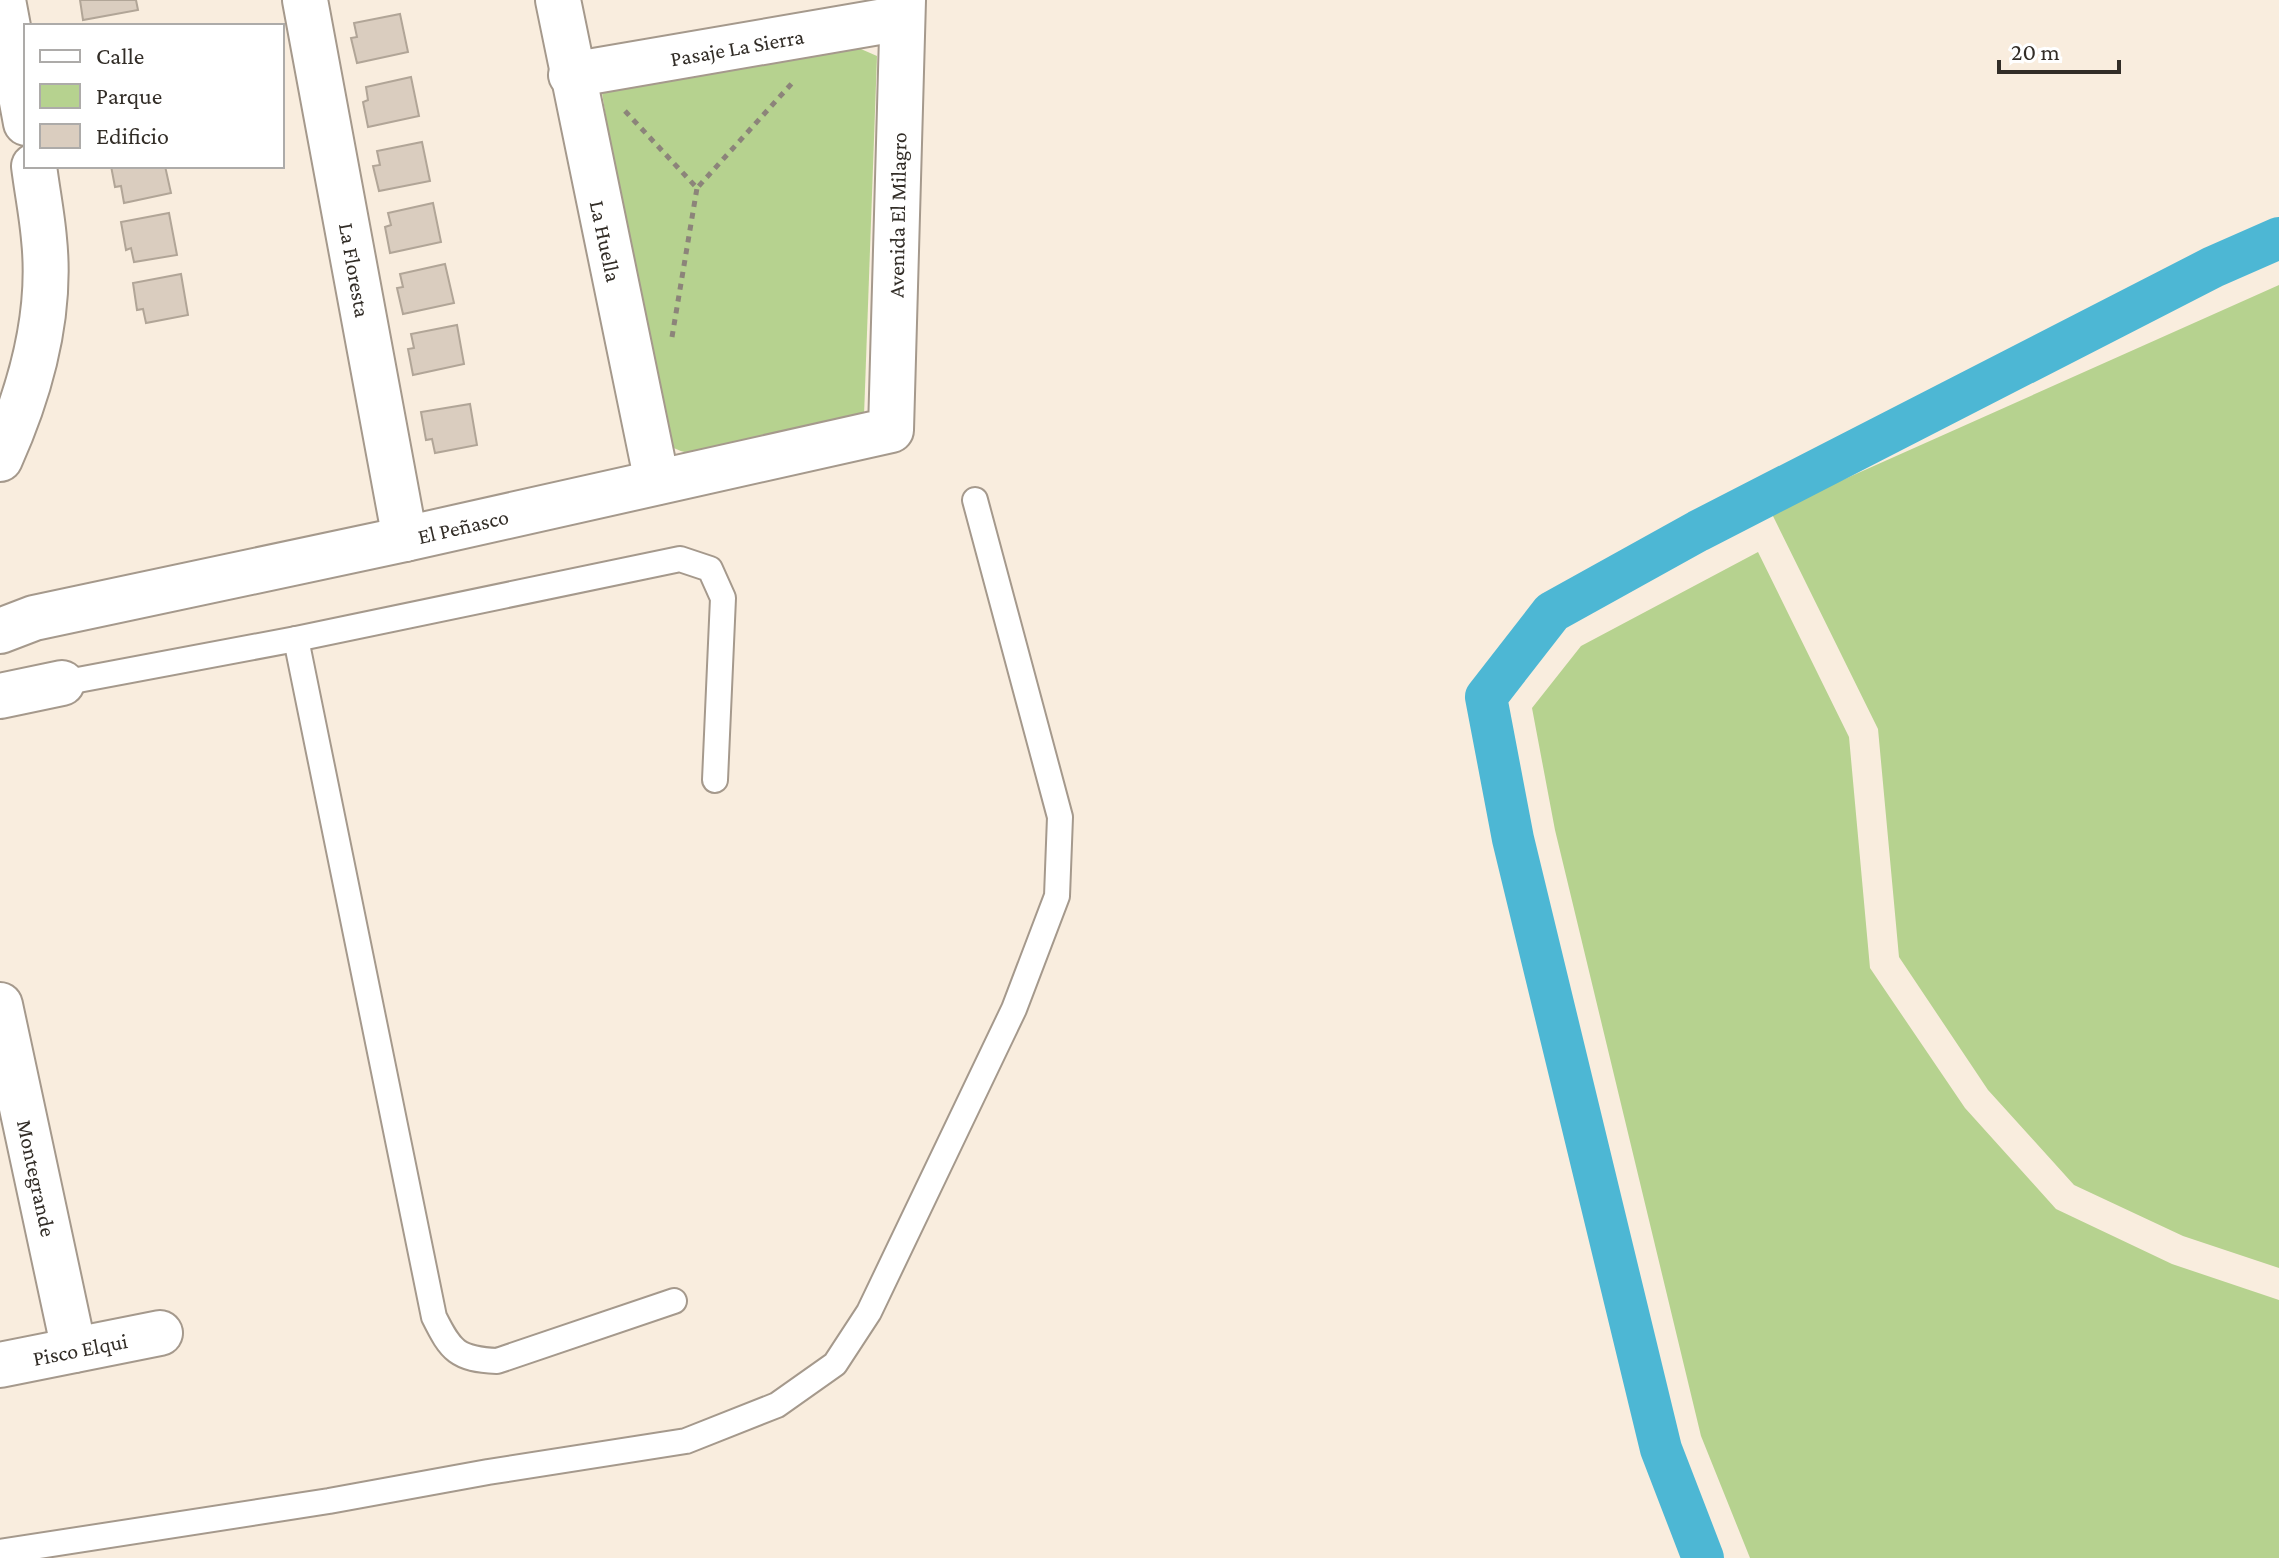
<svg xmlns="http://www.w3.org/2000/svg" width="2279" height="1558" viewBox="0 0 2279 1558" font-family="'Crimson Pro',serif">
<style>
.green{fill:#b6d28f}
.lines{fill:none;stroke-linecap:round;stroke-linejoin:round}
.canal{stroke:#4db7d4;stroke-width:42}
.building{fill:#dacdbf;stroke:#b1a597;stroke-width:2}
.service-casing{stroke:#a5998c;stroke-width:28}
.minor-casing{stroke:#a5998c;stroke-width:48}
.secondary-casing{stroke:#a5998c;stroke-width:48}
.path{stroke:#8c847a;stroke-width:5;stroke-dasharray:6 6;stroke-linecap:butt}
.service{stroke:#fff;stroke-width:24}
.minor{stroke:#fff;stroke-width:44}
.secondary{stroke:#fff;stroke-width:44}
.labels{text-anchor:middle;stroke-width:8;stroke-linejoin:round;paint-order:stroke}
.street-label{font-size:22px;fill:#322d27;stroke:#fff}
</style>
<rect width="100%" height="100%" fill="#f9edde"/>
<!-- green -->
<g class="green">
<path d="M854 46 877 56 864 416 699 455C669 450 664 445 654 417L602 93Z"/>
<polygon points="2279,285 2279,1268 2183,1236 2074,1185 1988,1090 1899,957 1878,729 1771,512"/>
<polygon points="1758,552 1849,737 1870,968 1965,1108 2056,1209 2172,1264 2279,1300 2279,1558 1750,1558 1701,1436 1555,830 1532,708 1581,646"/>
</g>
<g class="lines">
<!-- canal -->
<polyline class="canal" points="1703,1558 1661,1449 1513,839 1486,697 1552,612 1698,531 2213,267 2279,238"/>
</g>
<!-- building -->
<g class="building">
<polygon points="80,0 136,0 138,10 83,20"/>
<polygon points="400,14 408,52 357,63 351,38 357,37 354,23"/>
<polygon points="411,77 419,116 368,127 363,102 368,100 366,87"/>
<polygon points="422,142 430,181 379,191 373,166 380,165 377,151"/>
<polygon points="111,166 165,166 171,193 124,203 121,186 115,187"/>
<polygon points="433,203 441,242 390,253 385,227 391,225 388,213"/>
<polygon points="169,213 177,255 134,262 131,248 126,250 121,222"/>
<polygon points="445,264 454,303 403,314 397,288 403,287 400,274"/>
<polygon points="181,274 188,315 146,323 143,309 137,310 133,283"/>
<polygon points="457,325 464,364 413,375 408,349 414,348 411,334"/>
<polygon points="470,404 477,445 435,453 432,439 426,440 421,412"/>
</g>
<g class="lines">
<!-- service casing -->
<g class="service-casing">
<g id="service">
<path d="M296 639 434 1317C451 1351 457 1359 497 1361L674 1301"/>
<polyline points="62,683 296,639 680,559 710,569 723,598 715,780"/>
<polyline points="0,1552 329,1501 488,1472 686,1441 777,1405 835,1364 869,1312 1014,1009 1057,896 1060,817 975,500"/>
</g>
</g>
<!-- minor casing -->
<g class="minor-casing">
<g id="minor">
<polyline points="305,0 405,539"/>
<polyline points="558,0 657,482"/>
<polyline points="571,75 902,18"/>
<polyline points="0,631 34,618 405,539 891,430 903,0"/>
<polyline points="0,696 62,683"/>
<polyline points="0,1005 74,1350"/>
<polyline points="0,1365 160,1333"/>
</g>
</g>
<!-- secondary casing -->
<g class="secondary-casing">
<g id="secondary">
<polyline points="3,0 26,123"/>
<path d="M0 459C31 390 52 315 44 239 42 215 37 190 34 166"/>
</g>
</g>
<!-- path -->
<g class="path">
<polyline points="625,111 697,188 794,81"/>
<polyline points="672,337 697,188"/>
</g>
<!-- service -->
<use href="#service" class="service"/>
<!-- minor -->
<use href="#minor" class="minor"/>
<!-- secondary -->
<use href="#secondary" class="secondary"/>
</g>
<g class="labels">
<!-- street labels -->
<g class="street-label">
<text transform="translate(737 47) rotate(-10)" y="8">Pasaje La Sierra</text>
<text transform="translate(897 215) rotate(-89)" y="8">Avenida El Milagro</text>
<text transform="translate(606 241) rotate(78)" y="8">La Huella</text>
<text transform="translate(355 270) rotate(80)" y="8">La Floresta</text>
<text transform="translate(463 526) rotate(-13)" y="8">El Peñasco</text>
<text transform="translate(37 1178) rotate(78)" y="8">Montegrande</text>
<text transform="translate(80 1349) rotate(-11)" y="8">Pisco Elqui</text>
</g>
</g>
<!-- legend -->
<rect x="24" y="24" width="260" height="144" fill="#ffffff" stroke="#adaba9" stroke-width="2"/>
<rect x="40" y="50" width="40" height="12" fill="#ffffff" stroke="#adaba9" stroke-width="2"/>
<text x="96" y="64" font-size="24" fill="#322d27">Calle</text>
<rect x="40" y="84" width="40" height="24" fill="#b6d28f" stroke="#adaba9" stroke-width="2"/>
<text x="96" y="104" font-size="24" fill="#322d27">Parque</text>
<rect x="40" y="124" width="40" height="24" fill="#dacdbf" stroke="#adaba9" stroke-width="2"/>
<text x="96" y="144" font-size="24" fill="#322d27">Edificio</text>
<!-- scale -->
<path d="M1999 60v12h120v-12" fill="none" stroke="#322d27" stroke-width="4"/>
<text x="2011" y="60" font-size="24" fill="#322d27" stroke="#ffffff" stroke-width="6" paint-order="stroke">20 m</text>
</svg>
